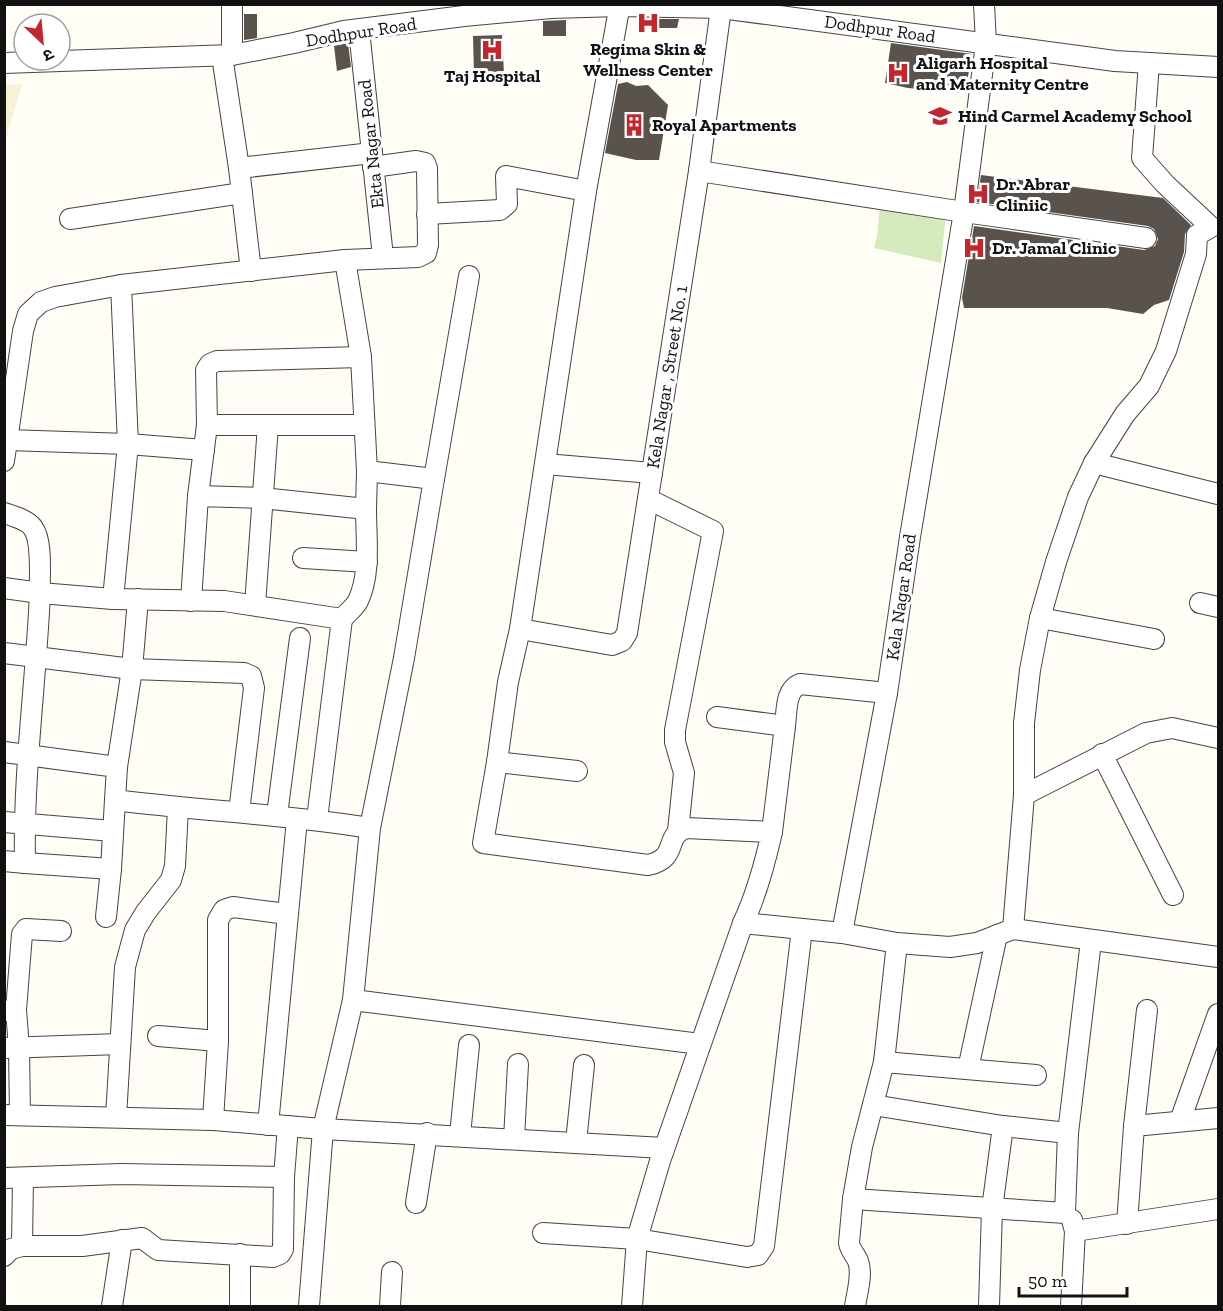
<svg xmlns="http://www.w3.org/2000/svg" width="1223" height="1311" viewBox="0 0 1223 1311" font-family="'Zilla Slab','Noto Sans Devanagari',serif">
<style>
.farmland{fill:#f6f3d4}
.green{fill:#d5ebbd}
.building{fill:#5a524d}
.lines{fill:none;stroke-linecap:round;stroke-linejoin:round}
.minor-casing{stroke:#444;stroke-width:22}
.minor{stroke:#fff;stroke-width:20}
.labels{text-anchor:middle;stroke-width:6;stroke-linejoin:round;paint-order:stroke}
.street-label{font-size:18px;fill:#111;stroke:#fff}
.poi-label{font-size:18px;font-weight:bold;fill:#111;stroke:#fff;text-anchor:start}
</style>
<rect width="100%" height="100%" fill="#fffdf5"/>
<!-- farmland -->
<polygon class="farmland" points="22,84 5,142 5,85"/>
<!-- green -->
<polygon class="green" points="880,202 946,213 941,263 874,248 877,237"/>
<!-- building -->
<g class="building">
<polygon points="244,14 257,14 257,38 244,40"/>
<polygon points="658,19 679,19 677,28 657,28"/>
<polygon points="566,20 566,36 543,36 543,21"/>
<polygon points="502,35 504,74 474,75 473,36"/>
<polygon points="348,43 351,67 337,71 334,46"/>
<polygon points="891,43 972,54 965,93 908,88 885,83"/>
<polygon points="627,82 636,86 648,85 668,105 659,160 636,160 605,153 618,84"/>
<polygon points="981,175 1163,198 1191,225 1185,234 1184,252 1169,300 1154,305 1143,314 1107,308 964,308 962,298 974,226 1144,250 1155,246 1158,239 1154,229 1148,226 977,202"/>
</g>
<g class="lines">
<!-- minor casing -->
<g class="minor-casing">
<g id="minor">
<polyline points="359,30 383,257"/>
<polyline points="232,55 232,4"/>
<polyline points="222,56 239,168 251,271"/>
<polyline points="4,63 232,55 294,43 344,31 464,16 551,8 620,6 721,8 1115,61 1218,67"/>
<polyline points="1149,63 1142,158 1165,184 1211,227 1197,235 1196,254 1166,351 1149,386 1125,414 1094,463 1078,497 1056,562 1040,618 1030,670 1024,723 1024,795 1146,733 1172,728 1218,738"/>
<polyline points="239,168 372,153"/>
<polyline points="699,171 964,212 1146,238"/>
<polyline points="427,214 500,210 507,204 506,176 586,191"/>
<polyline points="70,219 242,193"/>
<polyline points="345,260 361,357 367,471"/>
<polyline points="207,425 364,425"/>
<polyline points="7,440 128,444 204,450"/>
<polyline points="4,461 23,331 28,314 41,302 55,297 121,285 345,260 418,257 426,253 428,245 427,168 425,163 416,161 373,167"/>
<polyline points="1094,463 1218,494"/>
<polyline points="545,464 652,473"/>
<polyline points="198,496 207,425 206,370 210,364 217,361 361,357"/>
<polyline points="648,499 713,531 675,730 675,742 684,773 678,831"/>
<path d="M4 513C13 516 28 520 33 528 43 541 39 577 40 593L4 588"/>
<polyline points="303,558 367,562"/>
<polyline points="113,599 128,444 121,285"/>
<polyline points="191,601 198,496 262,498 366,509 367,471 434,479 469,276"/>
<polyline points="1200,603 1218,607"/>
<polyline points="255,605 268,425"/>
<polyline points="1040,618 1154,639"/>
<polyline points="520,629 612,645 622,641 627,633 699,171 721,8"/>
<polyline points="4,653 132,669 244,673 251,676 254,688 239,812"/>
<path d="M717 717 785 726C787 711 785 690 800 684L887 693"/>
<path d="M4 752 117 767 115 800C200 811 285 814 370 828L404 658 434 479"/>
<polyline points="1102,754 1173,895"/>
<polyline points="497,762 508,682 520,629 586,191 620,4"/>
<polyline points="117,767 132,669 138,599"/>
<path d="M577 771 497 762 483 843 648 865C680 858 663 836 686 828L772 832C765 863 757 894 743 923L660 1161 637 1239 632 1306"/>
<polyline points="277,815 300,638"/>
<polyline points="317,819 342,619"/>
<polyline points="4,822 113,831"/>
<polyline points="772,832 785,726"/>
<path d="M4 861 25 863C23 773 36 683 40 593L113 599 224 601 342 619C347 613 355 607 358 601 371 574 366 538 366 509"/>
<polyline points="25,863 111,869"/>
<polyline points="106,917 111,869 115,800"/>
<polyline points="743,923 842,933"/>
<polyline points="1013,929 1024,795"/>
<polyline points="897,943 950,947 977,943 1013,929 1218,957"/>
<polyline points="353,1000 700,1044"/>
<polyline points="16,1010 19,1048 20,1115"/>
<polyline points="4,1011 16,1010 22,934 26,929 61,931"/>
<polyline points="158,1036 218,1041"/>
<polyline points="4,1048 120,1044"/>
<polyline points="884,1062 1036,1075"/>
<polyline points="968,1069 997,935"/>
<polyline points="873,1105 1003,1126 1068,1133 1091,941"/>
<polyline points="4,1115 213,1120 323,1129 664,1148"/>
<polyline points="116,1117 125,967 135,930 146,912 171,880 175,866 178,808"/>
<polyline points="213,1120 218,1041 218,920 224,910 233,907 287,914"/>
<polyline points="1180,1121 1218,1014"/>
<polyline points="268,1125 297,819"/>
<polyline points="1134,1126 1147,1010"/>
<polyline points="460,1135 469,1045"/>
<polyline points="514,1139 518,1064"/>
<polyline points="576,1142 584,1065"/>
<polyline points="4,1178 121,1174 284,1177"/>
<polyline points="853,1199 1065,1213 1068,1133"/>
<polyline points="416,1203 427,1133"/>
<polyline points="1127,1224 1134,1126 1218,1118"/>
<polyline points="1075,1231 1218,1209"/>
<polyline points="543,1233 637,1239 747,1257 758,1255 764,1246 802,929"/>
<polyline points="22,1246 82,1246 142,1238 158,1250 273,1257 280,1254 283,1249 284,1177 288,1126"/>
<polyline points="4,1256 11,1249 22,1246 23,1178"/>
<polyline points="112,1306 122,1240"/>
<polyline points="240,1306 240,1254"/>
<polyline points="309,1306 323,1129 353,1000 370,828"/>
<polyline points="390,1306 392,1272"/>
<path d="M855 1306C857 1293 863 1274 858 1261 855 1254 850 1250 849 1243L853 1199 862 1147 884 1062 897 943 842 933 887 693 910 537 964 212 986 44 984 4"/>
<polyline points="989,1306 992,1209 1003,1126"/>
<polyline points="1071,1306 1075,1231 1072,1220"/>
</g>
</g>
<!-- minor -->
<use href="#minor" class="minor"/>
</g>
<!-- icons -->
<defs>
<g id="hospital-bare" transform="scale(1.8)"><path d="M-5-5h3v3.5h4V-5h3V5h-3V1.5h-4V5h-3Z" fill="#c4262e" stroke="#fff" stroke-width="2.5" paint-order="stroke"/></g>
<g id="school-bare" transform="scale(1.8)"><path d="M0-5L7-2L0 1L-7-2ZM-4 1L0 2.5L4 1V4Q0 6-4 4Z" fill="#c4262e" stroke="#fff" stroke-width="2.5" paint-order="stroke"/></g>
<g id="building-bare" transform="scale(1.8)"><path d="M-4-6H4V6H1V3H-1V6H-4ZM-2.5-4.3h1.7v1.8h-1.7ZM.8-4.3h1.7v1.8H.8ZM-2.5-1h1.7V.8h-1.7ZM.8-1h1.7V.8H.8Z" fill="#c4262e" stroke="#fff" stroke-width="2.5" paint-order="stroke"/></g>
</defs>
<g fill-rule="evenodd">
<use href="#hospital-bare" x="648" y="23"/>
<use href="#hospital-bare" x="492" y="50"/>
<use href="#hospital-bare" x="898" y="73"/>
<use href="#school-bare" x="940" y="116"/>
<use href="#building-bare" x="634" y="125"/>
<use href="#hospital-bare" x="978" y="194"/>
<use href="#hospital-bare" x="974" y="248"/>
</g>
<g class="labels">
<!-- street labels -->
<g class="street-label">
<text transform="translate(880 29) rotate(8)" y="6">Dodhpur Road</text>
<text transform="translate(361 32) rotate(-9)" y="6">Dodhpur Road</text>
<text transform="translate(371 144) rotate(-96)" y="6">Ekta Nagar Road</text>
<text transform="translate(667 377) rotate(-81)" y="6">Kela Nagar , Street No. 1</text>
<text transform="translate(901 597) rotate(-82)" y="6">Kela Nagar Road</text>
</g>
<!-- poi labels -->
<g class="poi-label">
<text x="648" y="55" text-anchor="middle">Regima Skin &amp;<tspan x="648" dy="21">Wellness Center</tspan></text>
<text x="916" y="69">Aligarh Hospital<tspan x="916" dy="21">and Maternity Centre</tspan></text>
<text x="492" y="82" text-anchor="middle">Taj Hospital</text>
<text x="958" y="122">Hind Carmel Academy School</text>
<text x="652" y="131">Royal Apartments</text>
<text x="996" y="190">Dr. Abrar<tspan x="996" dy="21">Cliniic</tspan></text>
<text x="992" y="254">Dr. Jamal Clinic</text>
</g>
</g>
<!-- border -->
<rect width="1223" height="1311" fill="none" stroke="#111111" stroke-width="12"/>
<!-- north arrow -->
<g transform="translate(42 42) rotate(154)"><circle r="28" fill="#ffffff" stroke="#a0a0a0" stroke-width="1.5"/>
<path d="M0-4.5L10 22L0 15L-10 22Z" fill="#c4262e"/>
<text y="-9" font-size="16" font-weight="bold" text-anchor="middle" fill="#111111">उ</text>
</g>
<!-- scale -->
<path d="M1019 1287v9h108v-9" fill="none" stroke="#111111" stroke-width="3"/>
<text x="1028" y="1287" font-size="18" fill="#111111" stroke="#ffffff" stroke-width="4.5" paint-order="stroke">50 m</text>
</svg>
